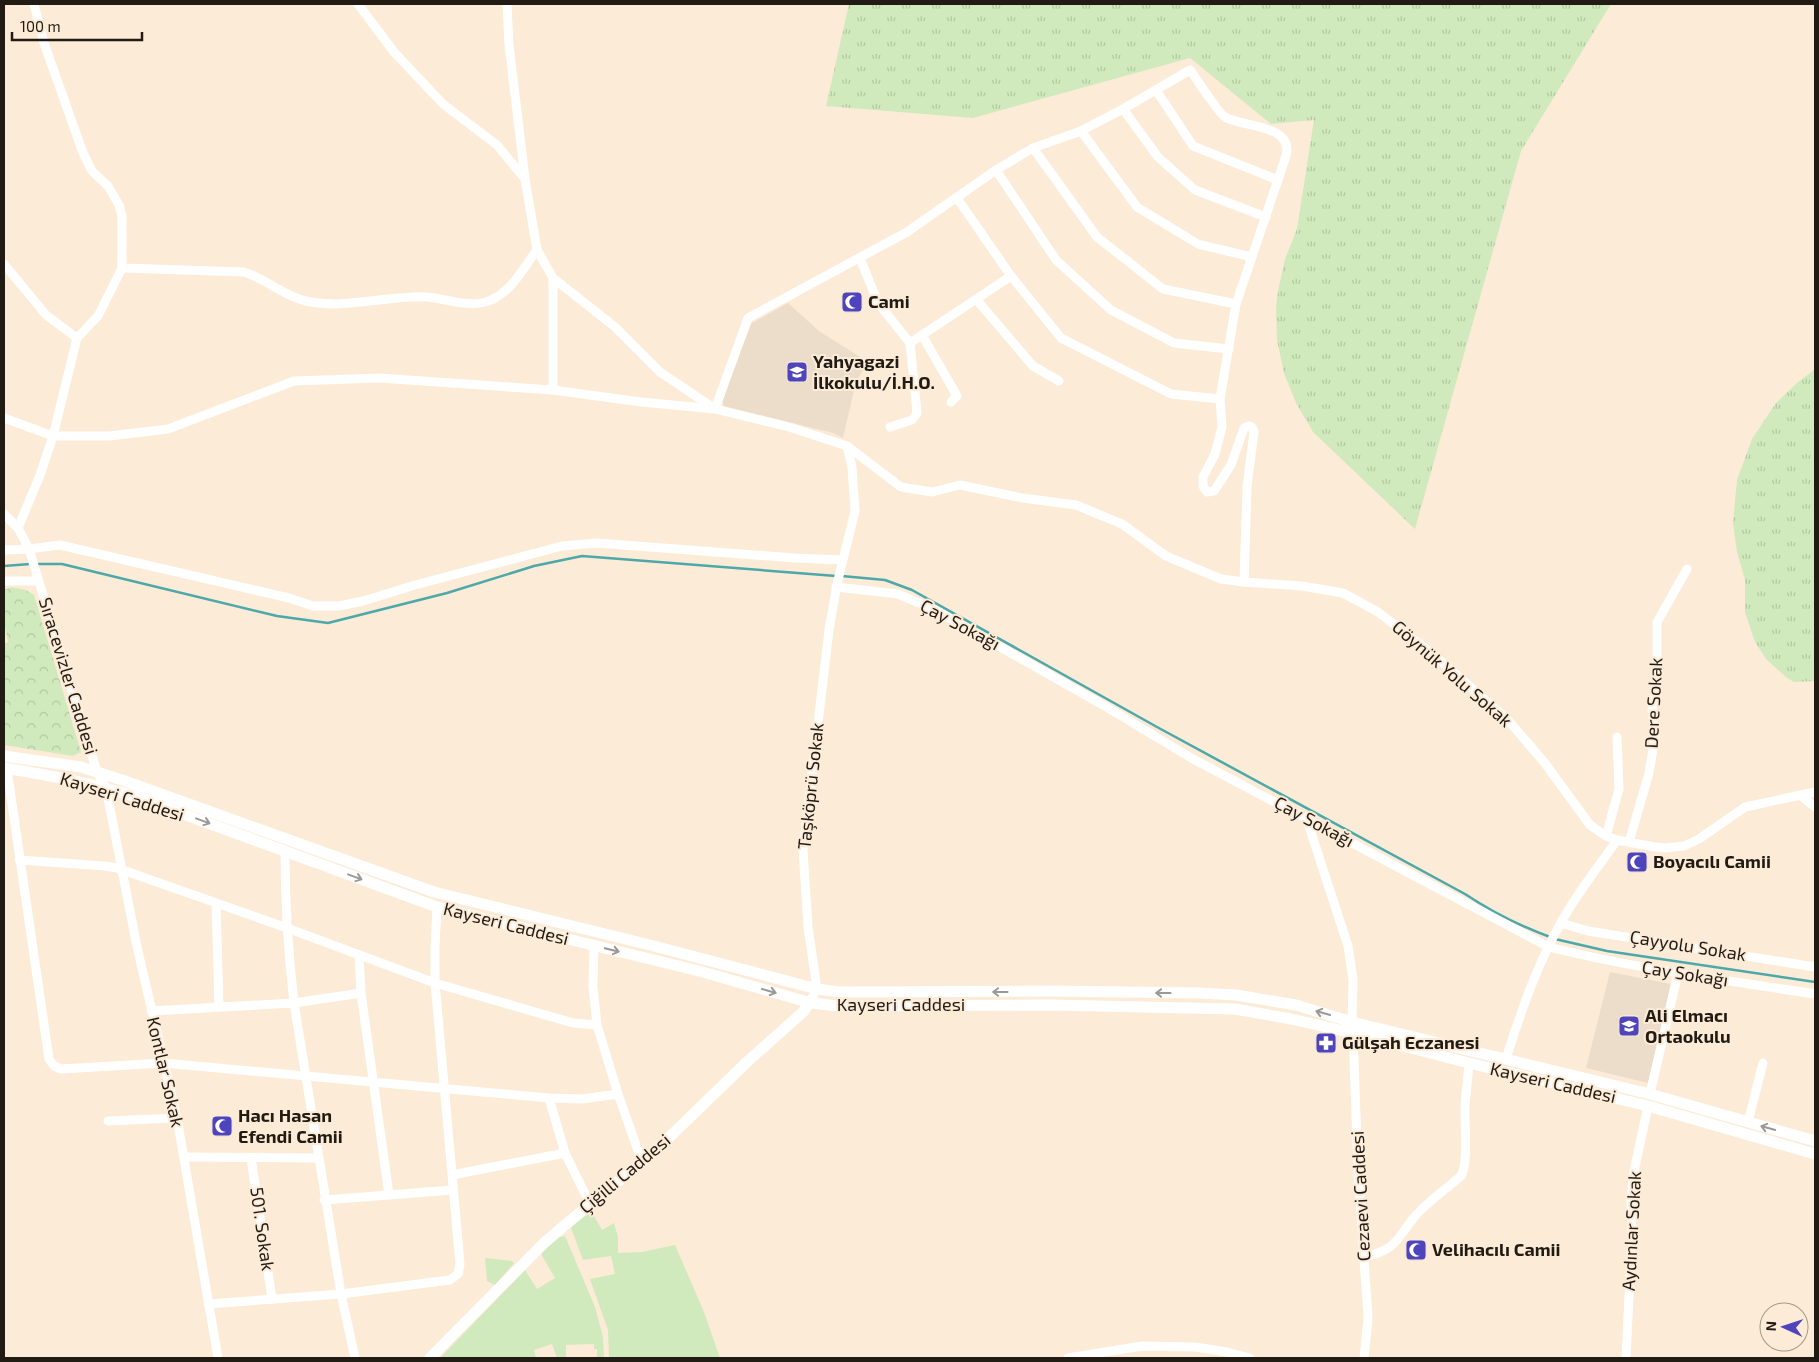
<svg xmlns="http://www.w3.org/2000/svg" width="1819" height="1362" viewBox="0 0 1819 1362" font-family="'Exo 2',sans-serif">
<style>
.education{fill:#ecddca}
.grass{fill:url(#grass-tufts)}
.forest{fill:url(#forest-crowns)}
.garden{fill:#d0eabd}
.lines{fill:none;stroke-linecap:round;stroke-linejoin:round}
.stream{stroke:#4ca8a9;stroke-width:2.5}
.minor{stroke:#fff;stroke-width:9}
.major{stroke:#fff;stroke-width:11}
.oneway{stroke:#9b9895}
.labels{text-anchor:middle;stroke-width:4;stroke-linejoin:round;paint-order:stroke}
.poi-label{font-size:18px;font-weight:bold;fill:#211b14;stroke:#fcebd7;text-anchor:start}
.street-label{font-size:18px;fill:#211b14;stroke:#fcebd7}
</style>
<defs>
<pattern id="grass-tufts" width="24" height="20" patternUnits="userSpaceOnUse" patternTransform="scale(1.25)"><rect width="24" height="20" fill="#d0eabd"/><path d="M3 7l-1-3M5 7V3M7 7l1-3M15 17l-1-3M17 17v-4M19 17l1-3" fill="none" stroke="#b2c8a2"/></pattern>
<pattern id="forest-crowns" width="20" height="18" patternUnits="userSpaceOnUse" patternTransform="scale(1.25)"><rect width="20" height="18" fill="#d0eabd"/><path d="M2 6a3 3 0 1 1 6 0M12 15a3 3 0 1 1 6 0" fill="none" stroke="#b2c8a2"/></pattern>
</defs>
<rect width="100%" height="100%" fill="#fcebd7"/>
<!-- education -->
<g class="education">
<polygon points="788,303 819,331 868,362 856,382 843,438 833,433 724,406 721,395 752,323"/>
<polygon points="1610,972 1671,984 1648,1083 1586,1068"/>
</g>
<!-- grass -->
<g class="grass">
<polygon points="849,4 1611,4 1521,151 1415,529 1313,432 1296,403 1284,373 1277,340 1276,307 1278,291 1285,259 1297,229 1314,120 1271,124 1190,58 973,118 826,106"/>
<polygon points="1815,369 1815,681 1794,682 1787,678 1766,659 1755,642 1745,612 1745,580 1737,552 1733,523 1737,480 1752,439 1776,403 1797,383"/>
</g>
<!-- forest -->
<polygon class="forest" points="11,587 26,590 34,595 81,752 73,756 4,745 4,644 8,642 4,621 4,590"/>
<!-- garden -->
<g class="garden">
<polygon points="591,1211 602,1230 614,1223 618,1237 618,1253 642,1252 675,1245 704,1312 720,1358 609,1358 608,1330 590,1279 615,1274 611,1256 583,1260 570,1225"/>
<polygon points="565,1236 595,1307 603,1337 604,1358 597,1358 597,1349 594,1349 594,1344 566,1345 566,1358 557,1358 552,1344 534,1350 536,1358 440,1358 525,1270 537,1289 555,1278 541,1254 556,1238"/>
<polygon points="485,1258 512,1261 514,1263 495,1285 487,1281"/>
</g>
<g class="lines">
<!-- stream -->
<g class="stream">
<polyline points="35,564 62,564 277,616 328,623 447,593 534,566 582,556 836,576"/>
<polyline points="4,566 30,564"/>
<path d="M842 576 885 580 912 590 1157 727 1465 894C1492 912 1520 926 1550 937"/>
<polyline points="1555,939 1607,951 1815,982"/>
</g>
<!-- minor -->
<g class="minor">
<polyline points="358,4 394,52 443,104 497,145 525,179"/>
<path d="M507 4 509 45 525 179 537 250 553 278 615 327 660 372 715 409 748 318 907 232 996 170 1033 148 1081 131 1123 109 1190 70C1196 78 1219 114 1225 117 1244 128 1294 124 1286 156L1236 304 1220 399 1222 427 1215 454 1203 477V486L1207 492 1214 491 1231 465 1244 428 1249 426 1252 427 1254 432 1247 486 1244 582"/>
<polyline points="1156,90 1193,146 1278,180"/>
<polyline points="1123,109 1158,157 1195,190 1266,217"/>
<polyline points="1081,131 1137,207 1198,244 1252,257"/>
<polyline points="1033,148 1097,237 1163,289 1236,304"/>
<polyline points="996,170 1056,260 1111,310 1174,343 1229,349"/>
<polyline points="957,198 1011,276 1061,338 1171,394 1220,399"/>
<polyline points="860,258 878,303 910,343 1011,276"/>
<polyline points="4,264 46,315 77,338"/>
<path d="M122 268 244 272C267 279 283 296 306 301 344 310 388 295 427 297 448 299 472 309 491 300 512 291 524 267 537 250"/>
<polyline points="553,278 553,390"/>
<polyline points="976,299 1033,366 1059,381"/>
<polyline points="922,335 957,396 951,402"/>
<polyline points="4,418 53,436 109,436 168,429 294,381 379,378 553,390 641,402 715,409 789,427 847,446 901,487 932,492 960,485 1022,498 1076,505 1122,524 1166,556 1221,579 1244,582 1302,586 1343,593 1378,612 1434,655 1507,719 1544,762 1590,825 1606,836 1617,840 1655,847 1665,848 1684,846 1699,839 1745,807 1815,792"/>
<polyline points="890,427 912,420 917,413 910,343"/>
<polyline points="4,514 18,528 29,549 97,772 106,788 137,947 177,1118 218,1358"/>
<polyline points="18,528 40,475 53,436 77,338 98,316 122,268 122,216 119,205 108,186 92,171 83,153 44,43 34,4"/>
<polyline points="4,550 29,549 60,545 289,598 313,606 339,606 363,601 415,585 562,546 597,543 795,558 842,560"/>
<polyline points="4,581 39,581"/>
<path d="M836 587 898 594 933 609 1103 705 1193 759 1549 947C1636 969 1726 980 1815 994"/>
<polyline points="7,769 49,1059 54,1066 61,1069 163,1063 549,1098 582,1099 618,1094"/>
<polyline points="1800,795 1815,807"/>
<polyline points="1306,817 1348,946 1353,980 1352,1022"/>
<polyline points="1606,836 1619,789 1617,737"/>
<polyline points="1629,842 1649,773 1655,737 1652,710 1657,682 1657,622 1687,569"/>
<path d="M285 851C285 902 288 952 294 1003L341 1294 355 1358"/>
<polyline points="19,860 105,866 117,868 287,928 435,983 573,1023 597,1025"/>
<polyline points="216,903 219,1007"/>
<polyline points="1561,923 1588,931 1815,967"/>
<polyline points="594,946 593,987 597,1025 618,1094 642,1162"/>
<polyline points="359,955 361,993 389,1195"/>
<polyline points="817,989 808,927 803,850 829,630 837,584 855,511 852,467 847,446"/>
<polyline points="151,1011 294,1003 361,993"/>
<polyline points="1353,1033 1358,1170 1368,1318 1364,1358"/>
<path d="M1506 1059C1521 1011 1538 962 1563 919 1579 891 1599 866 1617 840"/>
<polyline points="1650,1094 1678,973"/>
<polyline points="549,1098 565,1153 590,1204"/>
<polyline points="108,1121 177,1118"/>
<polyline points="1748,1122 1763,1063"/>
<polyline points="184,1157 318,1158"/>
<polyline points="251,1158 272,1299"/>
<polyline points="452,1175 565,1153"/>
<polyline points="324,1200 453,1190"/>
<path d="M1364 1257C1399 1249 1396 1238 1417 1214 1430 1200 1447 1188 1461 1176 1469 1162 1464 1123 1465 1106 1466 1092 1468 1077 1469 1063"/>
<polyline points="208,1304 341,1294 450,1280 458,1274 460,1264 435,983 435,947 437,907"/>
<polyline points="1068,1358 1142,1346 1195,1347 1227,1352 1250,1358"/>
<polyline points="1626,1358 1632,1234 1631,1201 1633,1176 1648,1106"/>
</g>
<!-- major -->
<g class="major">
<polyline points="4,756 81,767 125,781 434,892 654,946 817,989 840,992 1050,991 1200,993 1236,995 1296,1005 1352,1022 1650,1094 1815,1141"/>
<path d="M4 768C49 775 93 784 137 797L437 907 699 971 811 1003 838 1006 1049 1005 1235 1009 1291 1019 1353 1033 1469 1063 1648 1106 1815 1154"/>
<polyline points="430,1358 544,1243 565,1225 654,1152 748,1061 803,1012 813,998"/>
</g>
</g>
<!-- one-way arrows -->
<defs><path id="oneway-shaft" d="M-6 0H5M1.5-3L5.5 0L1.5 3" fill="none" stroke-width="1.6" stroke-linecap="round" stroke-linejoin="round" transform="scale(1.25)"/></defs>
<g class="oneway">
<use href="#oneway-shaft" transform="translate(203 821) rotate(20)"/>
<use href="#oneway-shaft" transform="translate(355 877) rotate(20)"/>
<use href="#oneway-shaft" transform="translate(612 950) rotate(14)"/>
<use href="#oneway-shaft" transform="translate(769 991) rotate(16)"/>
<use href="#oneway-shaft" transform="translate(1000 992) rotate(180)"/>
<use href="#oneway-shaft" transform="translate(1163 993) rotate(-180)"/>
<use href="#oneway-shaft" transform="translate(1323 1013) rotate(-164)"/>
<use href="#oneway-shaft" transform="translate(1768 1128) rotate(-164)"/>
</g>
<!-- icons -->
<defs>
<g id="mosque-square" transform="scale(1.125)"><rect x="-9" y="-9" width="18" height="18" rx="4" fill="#4e44bb" stroke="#fcebd7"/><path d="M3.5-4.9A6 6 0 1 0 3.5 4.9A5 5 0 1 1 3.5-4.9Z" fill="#fff"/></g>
<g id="school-square" transform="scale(1.125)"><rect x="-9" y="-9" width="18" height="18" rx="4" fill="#4e44bb" stroke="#fcebd7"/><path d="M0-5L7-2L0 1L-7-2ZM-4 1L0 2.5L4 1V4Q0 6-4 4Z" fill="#fff"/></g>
<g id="pharmacy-square" transform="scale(1.125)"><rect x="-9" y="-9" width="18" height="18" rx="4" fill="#4e44bb" stroke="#fcebd7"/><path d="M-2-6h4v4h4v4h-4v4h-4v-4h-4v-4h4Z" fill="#fff"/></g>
</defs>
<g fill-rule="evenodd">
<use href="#mosque-square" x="852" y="302"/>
<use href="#school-square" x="797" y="372"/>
<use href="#mosque-square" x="1637" y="862"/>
<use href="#school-square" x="1629" y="1026"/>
<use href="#pharmacy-square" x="1326" y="1043"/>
<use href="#mosque-square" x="222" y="1126"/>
<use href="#mosque-square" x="1416" y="1250"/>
</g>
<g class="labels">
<!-- poi labels -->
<g class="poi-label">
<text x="868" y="308">Cami</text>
<text x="813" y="368">Yahyagazi<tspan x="813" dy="21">İlkokulu/İ.H.O.</tspan></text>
<text x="1653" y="868">Boyacılı Camii</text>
<text x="1645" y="1022">Ali Elmacı<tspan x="1645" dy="21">Ortaokulu</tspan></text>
<text x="1342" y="1049">Gülşah Eczanesi</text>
<text x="238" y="1122">Hacı Hasan<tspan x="238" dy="21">Efendi Camii</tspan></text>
<text x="1432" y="1256">Velihacılı Camii</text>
</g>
<!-- street labels -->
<g class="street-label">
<text transform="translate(960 625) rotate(28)" y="6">Çay Sokağı</text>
<text transform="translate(1452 674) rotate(41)" y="6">Göynük Yolu Sokak</text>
<text transform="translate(68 676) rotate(73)" y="6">Sıracevizler Caddesi</text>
<text transform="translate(1654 703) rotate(-87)" y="6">Dere Sokak</text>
<text transform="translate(811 786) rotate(-84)" y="6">Taşköprü Sokak</text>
<text transform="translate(122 797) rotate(17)" y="6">Kayseri Caddesi</text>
<text transform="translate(1314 822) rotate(28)" y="6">Çay Sokağı</text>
<text transform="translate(506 924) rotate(14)" y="6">Kayseri Caddesi</text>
<text transform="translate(1688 946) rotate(9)" y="6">Çayyolu Sokak</text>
<text transform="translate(1685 974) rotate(9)" y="6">Çay Sokağı</text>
<text x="901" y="1011">Kayseri Caddesi</text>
<text transform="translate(165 1072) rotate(77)" y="6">Kontlar Sokak</text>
<text transform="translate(1553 1083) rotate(13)" y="6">Kayseri Caddesi</text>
<text transform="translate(625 1174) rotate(-40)" y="6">Çiğilli Caddesi</text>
<text transform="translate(1361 1196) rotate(-93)" y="6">Cezaevi Caddesi</text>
<text transform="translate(262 1229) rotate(82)" y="6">501. Sokak</text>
<text transform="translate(1632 1231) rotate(-87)" y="6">Aydınlar Sokak</text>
</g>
</g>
<!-- border -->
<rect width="1819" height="1362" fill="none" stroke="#211b14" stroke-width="10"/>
<!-- north arrow -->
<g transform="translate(1784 1327) rotate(273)"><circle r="24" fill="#fcebd7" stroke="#a49889"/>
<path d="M0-4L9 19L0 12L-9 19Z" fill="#4e44bb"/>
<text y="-8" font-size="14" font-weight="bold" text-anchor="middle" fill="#211b14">N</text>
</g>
<!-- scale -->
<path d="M12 32v8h130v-8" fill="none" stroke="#211b14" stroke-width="2.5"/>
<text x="20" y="32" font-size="15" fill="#211b14" stroke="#fcebd7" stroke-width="4" paint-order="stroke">100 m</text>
</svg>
